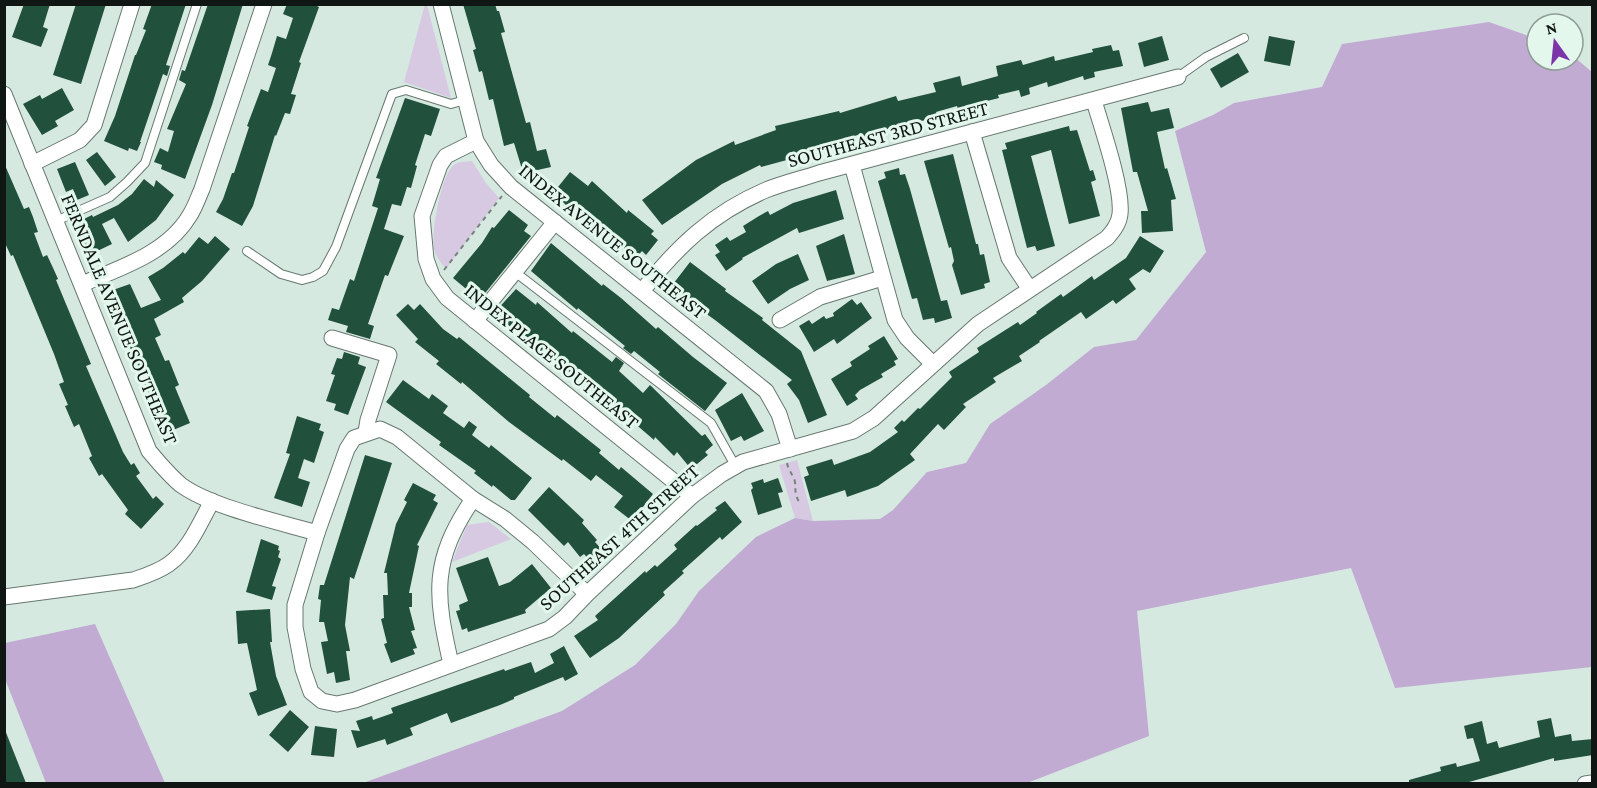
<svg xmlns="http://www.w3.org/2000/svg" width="1597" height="788" viewBox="0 0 1597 788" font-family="'Crimson Pro',serif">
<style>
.green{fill:#d7c9e2}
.forest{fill:#c1abd3}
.building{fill:#21503d}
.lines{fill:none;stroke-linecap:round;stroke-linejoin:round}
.service-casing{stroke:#677870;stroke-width:10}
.minor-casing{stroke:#677870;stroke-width:17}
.path{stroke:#75837c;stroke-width:2;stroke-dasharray:4.5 4.5;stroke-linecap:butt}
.service{stroke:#fff;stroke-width:8}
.minor{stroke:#fff;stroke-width:15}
.labels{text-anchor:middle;stroke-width:6;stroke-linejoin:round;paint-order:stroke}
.street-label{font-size:20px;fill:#0f1613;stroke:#e3f7ed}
</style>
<rect width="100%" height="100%" fill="#d6e9e0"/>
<!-- green -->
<g class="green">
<polygon points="425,4 427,5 451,98 404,82"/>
<path d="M472 161 486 183 499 198 446 269C441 263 436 257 434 249 431 233 441 174 454 165 459 161 466 162 472 161Z"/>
<polygon points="797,460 813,521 795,518 779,465"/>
<polygon points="489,522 511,539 452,562 467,525"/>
</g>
<!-- forest -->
<g class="forest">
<polygon points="1489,22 1537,39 1537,60 1573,60 1573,56 1592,72 1592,667 1395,688 1351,568 1137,611 1149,736 1027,783 363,783 562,711 635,665 676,624 699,591 756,537 795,518 813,521 880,519 893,510 927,472 966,463 990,424 1046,385 1094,347 1136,340 1206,252 1175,131 1213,115 1234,103 1322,87 1342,44"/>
<polygon points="95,624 165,783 46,783 5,679 5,643"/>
</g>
<!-- building -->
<g class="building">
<polygon points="24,4 50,4 43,27 48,29 41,47 12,37"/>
<polygon points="76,4 106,4 81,84 53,75"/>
<polygon points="152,4 186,4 166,65 170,66 167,76 163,74 140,142 141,142 137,151 129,148 128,151 104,141 115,116 135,55 136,55 146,30 143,29"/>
<polygon points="208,4 243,4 212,105 185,179 161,169 162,165 154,162 160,148 168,152 174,131 167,129 186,84 179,80 182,70 185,71"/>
<polygon points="287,4 313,4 319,7 299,62 301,63 291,94 296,95 290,114 285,113 276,136 275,135 253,206 242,226 216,212 223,199 232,173 234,173 249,127 247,126 261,89 268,92 276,68 268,65 272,53 277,36 286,39 293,18 283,14"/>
<polygon points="463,4 495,4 497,11 499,11 505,32 501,33 526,123 530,122 537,151 546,149 551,167 533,171 532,167 522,169 514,143 504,146 493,99 489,100 482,71 479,72 473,50 476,49"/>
<polygon points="1162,36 1169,60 1144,67 1138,43"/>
<polygon points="1269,36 1295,41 1290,66 1264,61"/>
<polygon points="1111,45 1113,51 1119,50 1123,66 1094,72 1095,77 1084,80 1083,76 1048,87 1047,82 1029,88 1030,94 1021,97 1019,90 998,95 999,98 987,101 988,104 969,109 969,111 959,113 957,106 936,112 938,117 875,132 876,134 862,138 861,134 841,140 842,145 761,167 760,165 722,184 662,225 642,200 696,160 734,141 735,145 776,130 775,126 839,111 840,113 896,96 898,101 936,92 933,83 960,76 962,86 998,76 996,66 1021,60 1023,65 1054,56 1055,61 1093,52 1092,49"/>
<polygon points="1238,53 1249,72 1221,88 1210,69"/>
<polygon points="62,88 74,110 55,121 58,126 42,135 23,104 40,95 42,99"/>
<polygon points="405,98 440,109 431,136 425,134 415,165 417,166 411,188 407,187 401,206 392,204 384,229 404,236 388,276 385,275 368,324 374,326 370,339 346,332 348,326 328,320 332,308 339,310 350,279 354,281 378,208 372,206 380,179 376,178"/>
<polygon points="1148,102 1151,112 1169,108 1174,128 1157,132 1165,169 1167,168 1176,199 1171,200 1173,231 1142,233 1141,211 1148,211 1137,172 1133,172 1121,108"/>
<polygon points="1069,126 1070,131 1077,130 1090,171 1093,170 1096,180 1091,182 1100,216 1069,224 1051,150 1031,156 1055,246 1037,251 1035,246 1027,248 1002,150 1007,149 1005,143"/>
<polygon points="97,152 116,177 105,186 86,160"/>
<polygon points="953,154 976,244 978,244 980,255 984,254 990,282 984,284 985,288 961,295 952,265 954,261 951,247 949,248 924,161"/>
<polygon points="75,162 89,195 77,200 73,189 66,192 57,169"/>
<polygon points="4,163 24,209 29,207 33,217 38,232 34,233 43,257 47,255 54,270 58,279 56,280 91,364 86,366 123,452 131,465 134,463 140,473 136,476 153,499 156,496 164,504 141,529 125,514 128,510 102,474 99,476 89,458 92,456 79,424 74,427 65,406 68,405 59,384 64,382 54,354 13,255 11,256 4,241"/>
<polygon points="899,168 900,175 905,174 910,189 941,301 947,300 952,318 935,323 934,318 923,320 917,298 912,299 878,181 886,178 884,172"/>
<polygon points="570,172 588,186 592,181 627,213 628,210 654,231 651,234 658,240 646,255 642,251 636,258 605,233 604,234 570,209 557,196 562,190 558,187"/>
<polygon points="144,179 154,187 156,180 174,195 156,220 128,242 114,218 102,224 112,244 89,255 78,231 83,229 80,221 92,215 93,217 118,205 132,194"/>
<polygon points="836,190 844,219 799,233 797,228 742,258 743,259 726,271 715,255 720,252 715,245 727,237 730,241 746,232 743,226 759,216 768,211 770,215 793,203"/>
<polygon points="509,210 528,225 524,231 531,236 482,297 474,290 471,293 453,278 482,243 492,227 494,228"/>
<polygon points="844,234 855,274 827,281 816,246"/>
<polygon points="215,236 230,249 202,281 182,298 184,302 154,319 161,335 155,338 165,361 169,360 179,385 175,387 190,423 166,433 145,384 146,383 117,319 122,317 110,291 130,284 141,308 161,300 148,277 163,268 183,252 185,254 199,237 208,244"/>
<polygon points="1140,236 1164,251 1150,273 1143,269 1129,279 1136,289 1116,304 1113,300 1086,319 1081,312 1039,341 1040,342 1019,356 1022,361 993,378 996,382 963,404 966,407 944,430 938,424 910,454 915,460 878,486 847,497 845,490 811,501 804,477 809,475 806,467 832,459 834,465 870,452 898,432 894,428 902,420 904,422 918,408 920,409 952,377 949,372 979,352 977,348 1018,322 1020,325 1037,313 1036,312 1061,294 1063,297 1092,276 1094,280 1126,258"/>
<polygon points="551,243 602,286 603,284 621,298 656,329 658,327 693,357 727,383 705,411 658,374 660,372 634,351 631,354 623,348 625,346 578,308 577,310 531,271"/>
<polygon points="798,254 809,280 790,289 768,304 752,281 776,264"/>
<polygon points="690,262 726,289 725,291 763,318 762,320 801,351 827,415 808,423 799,400 787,384 792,380 715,320 670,288"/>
<polygon points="516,289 536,305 537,302 572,333 573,331 612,362 616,357 624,363 619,371 643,393 650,385 702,436 705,434 713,445 705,452 708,455 691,469 677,452 674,456 655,437 654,440 618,409 616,411 581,381 545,352 543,354 494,313"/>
<polygon points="852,299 857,305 861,302 872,318 837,344 834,339 814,352 799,326 809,320 812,324 824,316 826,319 834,316 833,313"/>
<polygon points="408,304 414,310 420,304 443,329 457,339 459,337 530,395 529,397 555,418 557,415 601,450 599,453 619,470 621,467 653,494 632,521 614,507 623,496 596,475 591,481 563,459 562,461 509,422 462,382 461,384 436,364 439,361 415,342 418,339 396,315"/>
<polygon points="884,336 898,359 894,361 896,365 881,374 883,377 860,390 855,395 858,399 847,406 831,379 852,366 850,362 870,349 868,346"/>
<polygon points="344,352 360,357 358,364 366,367 348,415 334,410 336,404 326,401 335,375 331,374 337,358 342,359"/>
<polygon points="403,380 429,399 432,394 448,406 443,413 464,428 469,421 477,427 472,435 489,448 491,445 532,478 515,500 511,500 493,485 492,487 474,473 476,471 439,445 441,442 386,402"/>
<polygon points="742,393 764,431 744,441 741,436 731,441 715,410"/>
<polygon points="297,416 321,424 319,430 324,432 314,463 304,459 298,478 310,482 302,507 274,498 290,454 286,453"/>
<polygon points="365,455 392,463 354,579 350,577 345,625 350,651 346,651 350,680 336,683 334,672 327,674 321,642 328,641 324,622 319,622 321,600 318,599 320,585 324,585"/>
<polygon points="778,478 783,492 778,493 782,507 758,515 751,490 753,488 751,483 763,479 764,483"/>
<polygon points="413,483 436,495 433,500 438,503 417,545 419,546 409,593 412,593 412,607 409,607 415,630 411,631 417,648 413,649 415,654 391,663 384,644 387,643 381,619 384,618 383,595 388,595 387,573 384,573 396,524 407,502 404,500"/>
<polygon points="549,487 584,520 582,523 597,540 595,542 604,552 592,563 584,554 580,557 568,542 564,546 528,510"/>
<polygon points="725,501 742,522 722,540 720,537 682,571 684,573 663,592 665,595 619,638 590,658 574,636 598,620 595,616 645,571 646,573 655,565 657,567 677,549 674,545 696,525 697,526 717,510 715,508"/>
<polygon points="261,539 279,546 278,550 280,551 278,557 281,559 272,586 276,587 272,600 246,592"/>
<polygon points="488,557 499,586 510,582 532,564 551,588 525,610 526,613 468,632 467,628 462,630 456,611 460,610 459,605 468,601 456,568"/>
<polygon points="270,609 272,642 270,642 276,676 287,705 258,716 249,693 257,690 247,643 238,644 236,611"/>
<polygon points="564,646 578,674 565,681 563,677 514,697 514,699 500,705 451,723 447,713 410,728 413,735 387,745 385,739 357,748 351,730 360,731 356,721 372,716 373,720 393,713 391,708 504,669 505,671 531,662 535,673 554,663 550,654"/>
<polygon points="290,710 309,727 288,752 269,735"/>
<polygon points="1551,718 1555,737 1571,734 1572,741 1593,739 1593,755 1554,761 1554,758 1469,782 1469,783 1409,783 1409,780 1441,771 1440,767 1456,763 1457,767 1480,761 1473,738 1467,739 1464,726 1482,721 1487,744 1497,741 1499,748 1540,737 1537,721"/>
<polygon points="315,726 337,729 334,757 311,755"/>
<polygon points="5,730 26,783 4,783"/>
</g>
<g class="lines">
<!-- service casing -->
<g class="service-casing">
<g id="service">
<polyline points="1178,77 1206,57 1244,38"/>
<polyline points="56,221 110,197 127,182 145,163 197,4"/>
<polyline points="247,251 281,274 302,280 313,277 323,271 336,247 392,94 406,90 451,104 465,100"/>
<polyline points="515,272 711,423 736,467"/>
</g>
</g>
<!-- minor casing -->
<g class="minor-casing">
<g id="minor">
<polyline points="441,4 476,141 491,165 511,187 766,391 779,414 790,449"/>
<path d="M4 94 149 451C159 463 169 475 181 485 211 507 279 522 317 533"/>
<polyline points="972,132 1009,258 1029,288"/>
<polyline points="476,141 446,156 440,165 422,216 426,259 433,279 447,298 692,496"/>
<polyline points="32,164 80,140 94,125 132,4"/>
<polyline points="852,165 895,320 907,338 933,364"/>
<path d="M82 284C120 268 168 253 190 215 195 207 198 198 202 189L264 4"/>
<path d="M642 291C677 247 712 213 766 190 783 183 801 179 819 173L1178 77"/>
<polyline points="780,320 820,297 882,278"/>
<polyline points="475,321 555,222"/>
<polyline points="332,338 389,355 368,420 366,432"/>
<path d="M587 594 533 542 505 519 473 499 397 437 380 429 354 438 347 449 317 533 295 605V627L303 669 311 692 322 701 337 704 355 700 549 629 565 617 587 594 692 496 722 474 743 462 853 431 874 418 978 324 1107 238C1113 231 1119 224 1120 214 1123 189 1102 128 1094 101"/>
<path d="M4 597 133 580C145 576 158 572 169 564 189 550 200 523 212 501"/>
<path d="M451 664C435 594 431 561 473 499"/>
<polyline points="1585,784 1592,783"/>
</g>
</g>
<!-- path -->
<g class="path">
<polyline points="444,270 502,196"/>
<path d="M787 463C788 470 794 476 795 482 796 491 794 492 799 502"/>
</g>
<!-- service -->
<use href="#service" class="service"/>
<!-- minor -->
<use href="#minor" class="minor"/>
</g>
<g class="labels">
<!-- street labels -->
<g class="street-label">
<text transform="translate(888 134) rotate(-15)" y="7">SOUTHEAST 3RD STREET</text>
<text transform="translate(613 241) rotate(39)" y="7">INDEX AVENUE SOUTHEAST</text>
<text transform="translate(120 319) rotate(67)" y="7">FERNDALE AVENUE SOUTHEAST</text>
<text transform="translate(552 356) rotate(39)" y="7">INDEX PLACE SOUTHEAST</text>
<text transform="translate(619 537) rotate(-42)" y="7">SOUTHEAST 4TH STREET</text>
</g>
</g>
<!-- border -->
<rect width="1597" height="788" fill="none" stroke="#0f1613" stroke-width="12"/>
<!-- north arrow -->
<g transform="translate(1555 42) rotate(345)"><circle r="28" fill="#e3f7ed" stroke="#8e9d96" stroke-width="1.5"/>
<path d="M0-4.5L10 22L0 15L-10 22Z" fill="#7c35a8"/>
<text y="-9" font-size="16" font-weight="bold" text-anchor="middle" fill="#0f1613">N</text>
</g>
</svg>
